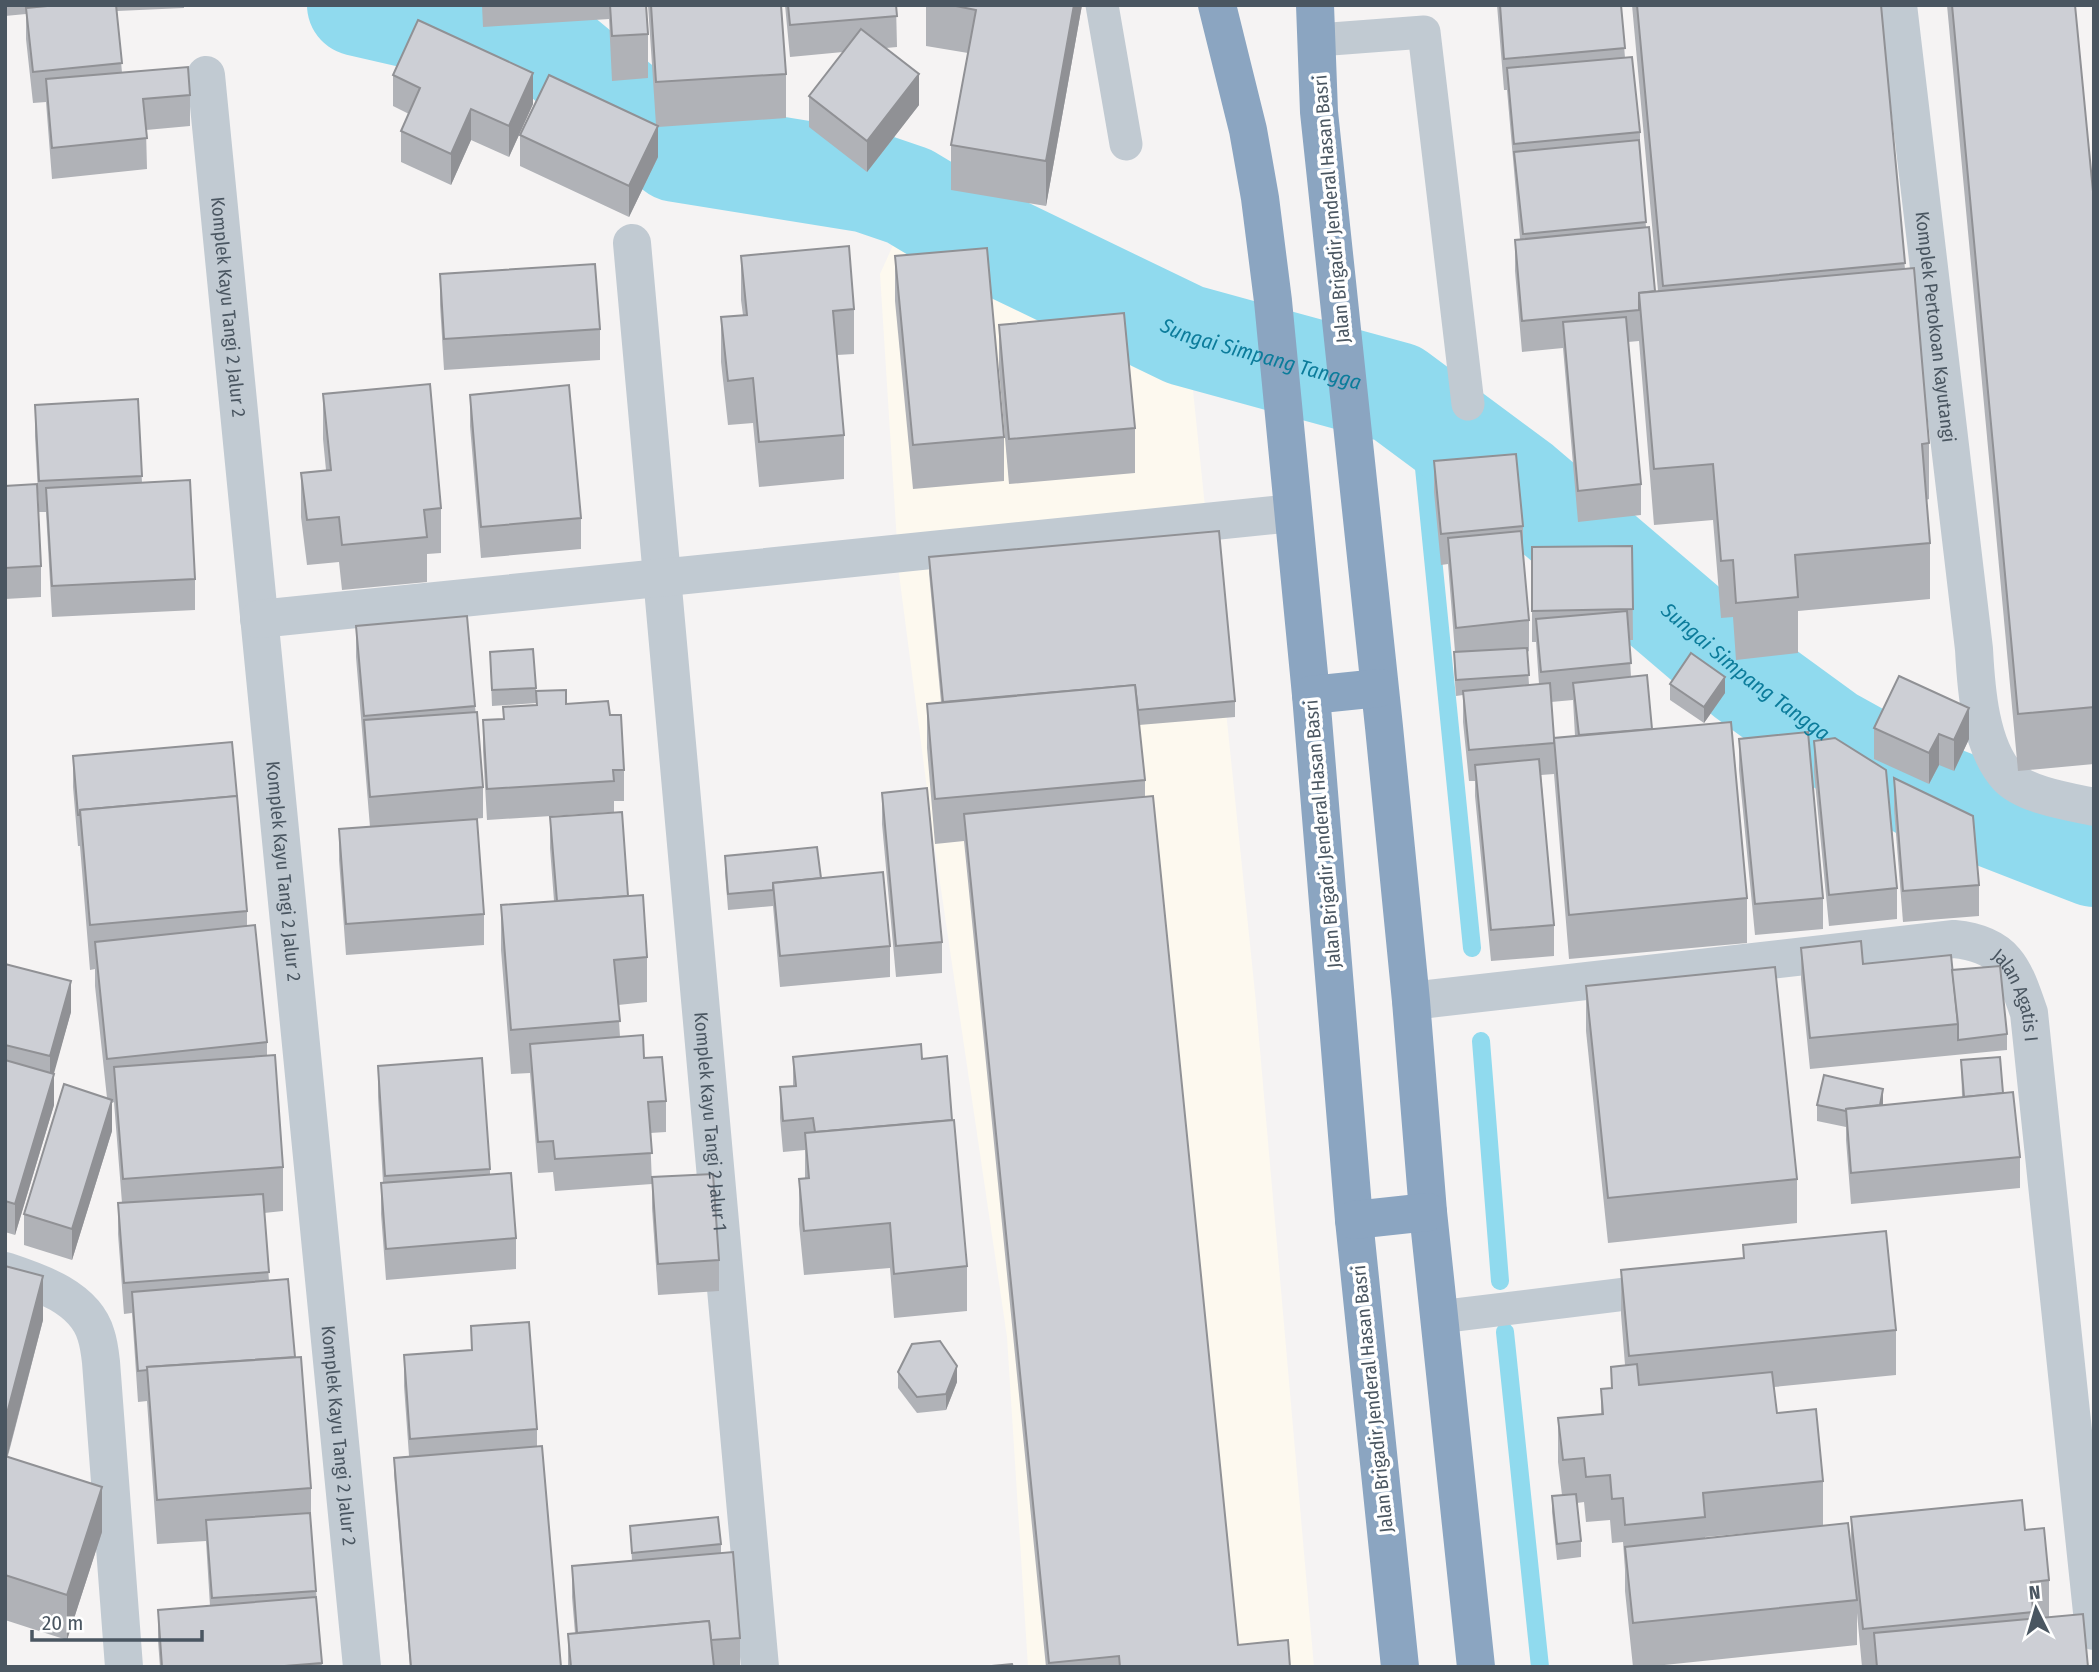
<svg xmlns="http://www.w3.org/2000/svg" width="2099" height="1672" viewBox="0 0 2099 1672" font-family="'Fira Sans Condensed',sans-serif">
<style>
.commercial{fill:#fdf9ef}
.lines{fill:none;stroke-linecap:round;stroke-linejoin:round}
.stream{stroke:#90daee;stroke-width:18}
.river{stroke:#90daee;stroke-width:102}
.lane{stroke:#c1cad2;stroke-width:33}
.street{stroke:#c1cad2;stroke-width:38}
.highway{stroke:#8ba5c1;stroke-width:38}
.wall{fill:#b0b2b7;fill-rule:evenodd}
.shaded-wall{fill:#909195}
.building{fill:#cdcfd5;stroke:#909195;stroke-width:2}
.labels{text-anchor:middle;stroke-width:7;stroke-linejoin:round;paint-order:stroke}
.street-label{font-size:19px;fill:#4a5661;stroke:#fff}
.water-label{font-size:21px;font-style:italic;fill:#0c7c9b;stroke:#fff}
</style>
<rect width="100%" height="100%" fill="#f5f3f3"/>
<!-- commercial -->
<polygon class="commercial" points="899,232 1050,289 1191,371 1255,993 1314,1667 1028,1667 1007,1337 933,835 899,574 880,274"/>
<g class="lines">
<!-- stream -->
<g class="stream">
<polyline points="1418,408 1472,948"/>
<polyline points="1481,1041 1500,1281"/>
<polyline points="1505,1332 1540,1667"/>
</g>
<!-- river -->
<path class="river" id="s1" d="M358 5 554 50 676 151 868 182 909 196 959 226 1185 335 1397 393 1521 485 1745 676 1830 738 1924 790 2094 856"/>
<!-- lane -->
<g class="lane">
<polyline points="1102,5 1126,144"/>
<polyline points="1318,40 1424,32 1468,404"/>
<polyline points="1439,1317 1666,1289"/>
</g>
<!-- street -->
<g class="street">
<path id="s2" d="M1898 5 1974 649C1976 688 1980 747 2008 777 2025 795 2070 802 2094 807"/>
<path id="s3" d="M206 75 362 1667"/>
<path id="s4" d="M632 243 760 1667"/>
<polyline points="259,619 1293,513"/>
<path id="s5" d="M1411 1001 1954 939C2006 944 2014 969 2029 1013L2094 1631"/>
<path d="M5 1271C38 1282 85 1297 96 1335 99 1344 100 1353 101 1362L124 1667"/>
</g>
<!-- highway -->
<g class="highway">
<polyline points="1217,5 1248,130 1260,198 1273,301 1311,695 1354,1220 1400,1667"/>
<polyline points="1315,5 1319,112 1384,727 1411,1001 1428,1212 1476,1667"/>
<polyline points="1311,695 1379,688"/>
<polyline points="1354,1220 1428,1212"/>
</g>
</g>
<!-- wall -->
<g class="wall">
<polygon points="5,5 184,5 184,8 117,11 122,73 190,95 190,126 146,130 147,169 52,179 46,102 33,103 26,39 26,14 5,16"/>
<polygon points="482,5 646,5 648,34 648,78 612,81 609,19 483,27"/>
<polygon points="648,5 781,5 786,74 786,118 658,127 658,157 629,217 520,166 520,135 656,125"/>
<polygon points="785,5 896,5 897,47 886,48 919,105 867,172 809,127 809,96 843,52 790,57"/>
<polygon points="926,5 1082,5 1046,206 951,190 951,145 968,53 926,46"/>
<polygon points="1497,5 1621,5 1625,58 1640,132 1640,154 1646,227 1655,291 1658,291 1632,5 1881,5 1905,269 1929,443 1929,499 1926,500 1930,543 1930,599 1798,611 1798,653 1736,660 1733,617 1721,618 1713,520 1654,525 1639,341 1628,342 1641,484 1641,515 1578,522 1563,348 1522,352 1515,271 1515,240 1520,239 1507,90 1504,90"/>
<polygon points="1947,5 2075,5 2094,202 2094,764 2018,771"/>
<polygon points="393,75 533,104 509,157 471,140 451,185 401,162 401,131 409,114 393,106"/>
<polygon points="741,256 854,309 854,354 837,355 844,435 844,479 759,487 753,423 728,425 721,362 721,317 743,315 741,300"/>
<polygon points="895,256 1004,437 1004,481 913,489 895,301"/>
<polygon points="440,274 600,329 600,360 444,370 440,305"/>
<polygon points="999,325 1135,428 1135,473 1009,484 999,369"/>
<polygon points="323,394 441,508 441,553 427,554 427,582 342,590 339,562 307,565 301,517 301,473 326,470 323,439"/>
<polygon points="470,395 581,518 581,549 481,558 470,426"/>
<polygon points="138,399 142,483 195,579 195,610 52,617 46,512 39,512 35,436 35,405"/>
<path d="M1434 461 1523 526V557L1529 620V651L1527 652 1529 685 1539 684 1536 642H1532V547L1632 546 1633 640H1629L1631 677 1652 729 1747 898V943L1569 959 1554 774 1541 775 1554 925V956L1491 961 1475 796V781H1469L1463 722V695L1456 696 1454 668V652H1455L1448 564 1441 565 1434 492ZM1573 700 1575 736 1554 738 1551 702Z"/>
<polygon points="5,486 41,566 41,597 5,599"/>
<polygon points="929,557 1235,701 1235,717 1139,725 1145,780 1145,797 1238,1645 1290,1667 1046,1667 964,841 935,844 927,748 927,704 941,702 929,573"/>
<polygon points="356,626 475,706 483,787 483,818 473,819 484,914 484,945 346,955 339,860 339,829 370,827 356,657"/>
<polygon points="533,649 536,691 566,704 610,715 624,770 624,801 614,801 614,812 487,820 483,751 483,720 503,719 503,707 536,705 536,703 492,706 490,652"/>
<polygon points="1899,676 1969,739 1954,771 1939,765 1929,784 1874,759 1874,728"/>
<polygon points="1670,684 1725,693 1704,723 1670,700"/>
<polygon points="1739,739 1823,898 1823,929 1755,935 1739,770"/>
<polygon points="1814,741 1897,888 1897,919 1829,926 1814,772"/>
<polygon points="73,756 247,911 247,926 267,1042 267,1056 283,1167 283,1211 264,1213 269,1281 295,1357 311,1488 311,1525 322,1667 160,1667 158,1641 158,1610 210,1606 206,1541 157,1544 147,1401 138,1402 132,1313 124,1314 118,1234 118,1203 122,1203 114,1102 112,1103 112,1131 72,1260 24,1245 24,1214 107,1098 95,986 95,969 90,970 80,846 78,846 73,787"/>
<polygon points="1894,778 1979,885 1979,916 1903,922 1894,809"/>
<polygon points="882,793 942,942 942,973 896,977 882,824"/>
<polygon points="550,817 628,896 647,957 647,1002 618,1005 620,1037 644,1058 666,1101 666,1132 650,1133 652,1184 555,1191 553,1172 538,1173 530,1073 511,1074 501,950 501,905 554,901 550,848"/>
<polygon points="725,856 821,878 890,946 890,977 780,987 773,906 728,910 725,872"/>
<polygon points="1801,948 1863,964 1952,970 2007,1034 2007,1050 1810,1069 1801,979"/>
<polygon points="5,964 71,1012 53,1074 54,1105 15,1235 5,1232"/>
<polygon points="1586,986 1797,1179 1797,1223 1608,1243 1586,1031"/>
<polygon points="793,1057 922,1059 952,1120 967,1266 967,1311 894,1318 890,1268 804,1275 799,1224 799,1179 805,1179 805,1150 783,1152 780,1118 780,1087 793,1086"/>
<polygon points="1961,1060 2003,1093 2020,1157 2020,1188 1851,1204 1846,1140 1846,1127 1817,1121 1817,1105 1883,1105 1962,1097"/>
<polygon points="378,1066 490,1169 490,1174 516,1238 516,1269 386,1280 381,1214 381,1183 383,1183 378,1097"/>
<polygon points="652,1177 719,1260 719,1291 658,1295 652,1208"/>
<polygon points="1743,1245 1896,1330 1896,1375 1774,1387 1777,1413 1823,1481 1823,1526 1705,1537 1705,1538 1851,1552 1851,1517 2025,1530 2049,1580 2049,1617 2088,1667 1862,1667 1857,1613 1857,1645 1645,1667 1633,1667 1625,1591 1625,1570 1623,1542 1612,1543 1610,1520 1586,1522 1584,1502 1577,1503 1581,1541 1581,1557 1557,1560 1552,1512 1552,1496 1562,1495 1558,1462 1558,1418 1601,1414 1601,1389 1611,1388 1611,1367 1625,1365 1621,1314 1621,1270 1743,1258"/>
<polygon points="5,1266 43,1320 8,1456 102,1532 67,1640 5,1620"/>
<polygon points="471,1326 537,1429 537,1446 561,1667 410,1667 394,1474 394,1458 409,1456 404,1386 404,1355 471,1350"/>
<polygon points="898,1372 957,1382 946,1410 917,1413 898,1388"/>
<polygon points="630,1526 721,1544 721,1553 740,1638 740,1667 568,1667 568,1634 575,1633 572,1597 572,1566 632,1561"/>
</g>
<!-- shaded-wall -->
<g class="shaded-wall">
<polygon points="1074,5 1082,5 1046,206 1046,161"/>
<polygon points="533,73 533,104 509,157 509,126"/>
<polygon points="919,74 919,105 867,172 867,141"/>
<polygon points="471,109 471,140 451,185 451,154"/>
<polygon points="658,126 658,157 629,217 629,186"/>
<polygon points="1725,677 1725,693 1704,723 1704,707"/>
<polygon points="1969,708 1969,739 1954,771 1954,740"/>
<polygon points="1939,734 1939,765 1929,784 1929,753"/>
<polygon points="71,981 71,1012 50,1088 50,1056"/>
<polygon points="54,1074 54,1105 15,1235 15,1204"/>
<polygon points="1883,1089 1883,1105 1876,1118"/>
<polygon points="112,1100 112,1131 72,1260 72,1229"/>
<polygon points="43,1276 43,1320 5,1465 5,1421"/>
<polygon points="957,1366 957,1382 946,1410 946,1394"/>
<polygon points="102,1487 102,1532 67,1640 67,1595"/>
</g>
<!-- building -->
<g class="building">
<polygon points="58,5 116,5 122,63 33,72 26,8"/>
<polygon points="610,5 646,5 648,34 612,36"/>
<polygon points="651,5 781,5 786,74 656,82"/>
<polygon points="788,5 896,5 897,16 790,25"/>
<polygon points="951,5 1074,5 1046,161 951,145 976,10"/>
<polygon points="1500,5 1621,5 1625,48 1504,59"/>
<polygon points="1637,5 1881,5 1905,263 1663,286"/>
<polygon points="1952,5 2075,5 2094,202 2094,707 2018,714"/>
<polygon points="418,20 533,73 509,126 471,109 451,154 401,131 420,88 393,75"/>
<polygon points="861,29 919,74 867,141 809,96"/>
<polygon points="1632,57 1640,132 1514,144 1507,68"/>
<polygon points="188,67 190,95 143,99 147,138 52,148 46,79"/>
<polygon points="549,75 658,126 629,186 520,135"/>
<polygon points="1639,140 1646,222 1523,234 1514,152"/>
<polygon points="1649,227 1655,291 1639,293 1639,310 1522,321 1515,240"/>
<polygon points="849,246 854,309 833,311 844,435 759,442 753,378 728,381 721,317 747,315 741,256"/>
<polygon points="987,248 1004,437 913,445 895,256"/>
<polygon points="595,264 600,329 444,339 440,274"/>
<polygon points="1914,268 1929,443 1922,444 1930,543 1795,555 1798,597 1736,603 1733,560 1721,561 1713,464 1654,469 1639,293"/>
<polygon points="1124,313 1135,428 1009,439 999,325"/>
<polygon points="1626,317 1641,484 1578,491 1563,322"/>
<polygon points="430,384 441,508 424,510 427,537 342,545 339,517 307,520 301,473 331,470 323,394"/>
<polygon points="569,385 581,518 481,527 470,395"/>
<polygon points="138,399 142,476 39,481 35,405"/>
<polygon points="1516,454 1523,526 1441,534 1434,461"/>
<polygon points="190,480 195,579 52,586 46,488"/>
<polygon points="37,484 41,566 5,568 5,486"/>
<polygon points="1219,531 1235,701 1138,710 1135,685 943,702 929,557"/>
<polygon points="1521,531 1529,620 1456,628 1448,538"/>
<polygon points="1632,546 1633,609 1532,611 1532,547"/>
<polygon points="1627,611 1631,663 1541,672 1536,619"/>
<polygon points="467,616 475,706 364,716 356,626"/>
<polygon points="1527,648 1529,675 1456,680 1454,652"/>
<polygon points="533,649 536,688 492,690 490,652"/>
<polygon points="1691,653 1725,677 1704,707 1670,684"/>
<polygon points="1647,675 1652,729 1579,735 1573,683"/>
<polygon points="1899,676 1969,708 1954,740 1939,734 1929,753 1874,728"/>
<polygon points="1550,683 1554,738 1554,743 1469,750 1463,691"/>
<polygon points="1135,685 1145,780 935,799 927,704"/>
<polygon points="566,690 566,704 608,701 610,715 621,715 624,770 613,770 614,781 487,789 483,720 504,719 503,707 537,705 536,691"/>
<polygon points="477,712 483,787 370,797 364,720"/>
<polygon points="1731,722 1747,898 1569,915 1554,738"/>
<polygon points="1808,732 1823,898 1755,904 1739,739"/>
<polygon points="1835,738 1886,770 1897,888 1829,895 1814,741"/>
<polygon points="232,742 237,796 80,810 80,815 78,815 73,756"/>
<polygon points="1539,759 1554,925 1491,930 1475,765"/>
<polygon points="1894,778 1973,816 1979,885 1903,891"/>
<polygon points="927,788 942,942 896,946 882,793"/>
<polygon points="237,796 247,911 90,925 80,810"/>
<polygon points="1153,796 1238,1645 1288,1640 1290,1667 1120,1667 1119,1656 1049,1663 964,814"/>
<polygon points="622,812 628,896 557,901 550,817"/>
<polygon points="477,819 484,914 346,924 339,829"/>
<polygon points="817,847 821,878 773,883 773,890 728,894 725,856"/>
<polygon points="883,872 890,946 780,956 773,883"/>
<polygon points="643,895 647,957 614,960 620,1021 511,1030 501,905"/>
<polygon points="255,925 267,1042 107,1059 95,942"/>
<polygon points="1861,941 1863,964 1951,955 1958,1024 1810,1038 1801,948"/>
<polygon points="5,964 71,981 50,1056 5,1045"/>
<polygon points="2000,966 2007,1034 1958,1040 1958,1024 1952,970"/>
<polygon points="1775,967 1797,1179 1608,1198 1586,986"/>
<polygon points="643,1035 644,1058 662,1057 666,1101 648,1102 652,1153 555,1159 553,1141 538,1142 530,1044"/>
<polygon points="921,1044 922,1059 947,1056 952,1120 815,1132 813,1118 783,1121 780,1087 796,1086 793,1057"/>
<polygon points="275,1055 283,1167 123,1179 114,1067"/>
<polygon points="2000,1057 2003,1093 1964,1097 1961,1060"/>
<polygon points="482,1058 490,1169 385,1176 378,1066"/>
<polygon points="5,1060 54,1074 15,1204 5,1201"/>
<polygon points="1824,1075 1883,1089 1880,1105 1846,1109 1846,1111 1817,1105"/>
<polygon points="64,1084 112,1100 72,1229 24,1214"/>
<polygon points="2013,1092 2020,1157 1851,1173 1846,1109"/>
<polygon points="954,1120 967,1266 894,1274 890,1223 804,1231 799,1179 809,1178 805,1133"/>
<polygon points="511,1173 516,1238 386,1249 381,1183"/>
<polygon points="713,1174 719,1260 658,1264 652,1177"/>
<polygon points="263,1194 269,1272 124,1283 118,1203"/>
<polygon points="1886,1231 1896,1330 1629,1356 1621,1270 1744,1258 1743,1245"/>
<polygon points="5,1266 43,1276 5,1421"/>
<polygon points="288,1279 295,1357 147,1367 148,1370 138,1371 132,1292"/>
<polygon points="529,1322 537,1429 410,1439 404,1355 472,1350 471,1326"/>
<polygon points="940,1341 957,1366 946,1394 917,1397 898,1372 912,1344"/>
<polygon points="301,1357 311,1488 157,1500 147,1367"/>
<polygon points="1637,1364 1639,1385 1772,1372 1777,1413 1816,1409 1823,1481 1703,1493 1705,1517 1625,1525 1623,1498 1612,1499 1610,1475 1586,1477 1584,1458 1563,1460 1558,1418 1603,1414 1601,1389 1612,1388 1611,1367"/>
<polygon points="542,1446 561,1667 411,1667 394,1458"/>
<polygon points="5,1456 102,1487 67,1595 5,1575"/>
<polygon points="1576,1494 1581,1541 1557,1544 1552,1496"/>
<polygon points="2022,1500 2025,1530 2044,1528 2049,1580 2031,1582 2033,1612 1863,1629 1851,1517"/>
<polygon points="310,1513 316,1591 212,1598 206,1520"/>
<polygon points="718,1517 721,1544 632,1553 630,1526"/>
<polygon points="1848,1523 1857,1600 1633,1623 1625,1547"/>
<polygon points="733,1552 740,1638 711,1640 709,1621 577,1633 572,1566"/>
<polygon points="316,1597 322,1663 272,1667 162,1667 158,1610"/>
<polygon points="2083,1614 2088,1667 1877,1667 1874,1633"/>
<polygon points="709,1621 714,1667 571,1667 568,1634"/>
<polygon points="1012,1664 1013,1667 981,1667"/>
</g>
<g class="labels">
<!-- street labels -->
<g class="street-label">
<text transform="translate(1331 209) rotate(-95)" y="7">Jalan Brigadir Jenderal Hasan Basri</text>
<text dy="7" stroke="none"><textPath href="#s3" startOffset="233">Komplek Kayu Tangi 2 Jalur 2</textPath></text>
<text dy="7" stroke="none"><textPath href="#s2" startOffset="324">Komplek Pertokoan Kayutangi</textPath></text>
<text transform="translate(1322 834) rotate(-95)" y="7">Jalan Brigadir Jenderal Hasan Basri</text>
<text dy="7" stroke="none"><textPath href="#s3" startOffset="800">Komplek Kayu Tangi 2 Jalur 2</textPath></text>
<text dy="7" stroke="none"><textPath href="#s5" startOffset="640">Jalan Agatis I</textPath></text>
<text dy="7" stroke="none"><textPath href="#s4" startOffset="882">Komplek Kayu Tangi 2 Jalur 1</textPath></text>
<text transform="translate(1372 1399) rotate(-96)" y="7">Jalan Brigadir Jenderal Hasan Basri</text>
<text dy="7" stroke="none"><textPath href="#s3" startOffset="1367">Komplek Kayu Tangi 2 Jalur 2</textPath></text>
</g>
<!-- water labels -->
<g class="water-label">
<text dy="7" stroke="none"><textPath href="#s1" startOffset="985">Sungai Simpang Tangga</textPath></text>
<text dy="7" stroke="none"><textPath href="#s1" startOffset="1573">Sungai Simpang Tangga</textPath></text>
</g>
</g>
<!-- border -->
<rect width="2099" height="1672" fill="none" stroke="#4a5661" stroke-width="14"/>
<!-- north arrow -->
<g transform="translate(2036 1609) rotate(355)" stroke="#ffffff" stroke-width="5" paint-order="stroke">
<path d="M0-5L12 26L0 18L-12 26Z" fill="#4a5661"/>
<text y="-10" font-size="19" font-weight="bold" text-anchor="middle" fill="#4a5661">N</text>
</g>
<!-- scale -->
<path d="M32 1630v10h170v-10" fill="none" stroke="#4a5661" stroke-width="3.5"/>
<text x="42" y="1630" font-size="21" fill="#4a5661" stroke="#ffffff" stroke-width="5" paint-order="stroke">20 m</text>
</svg>
